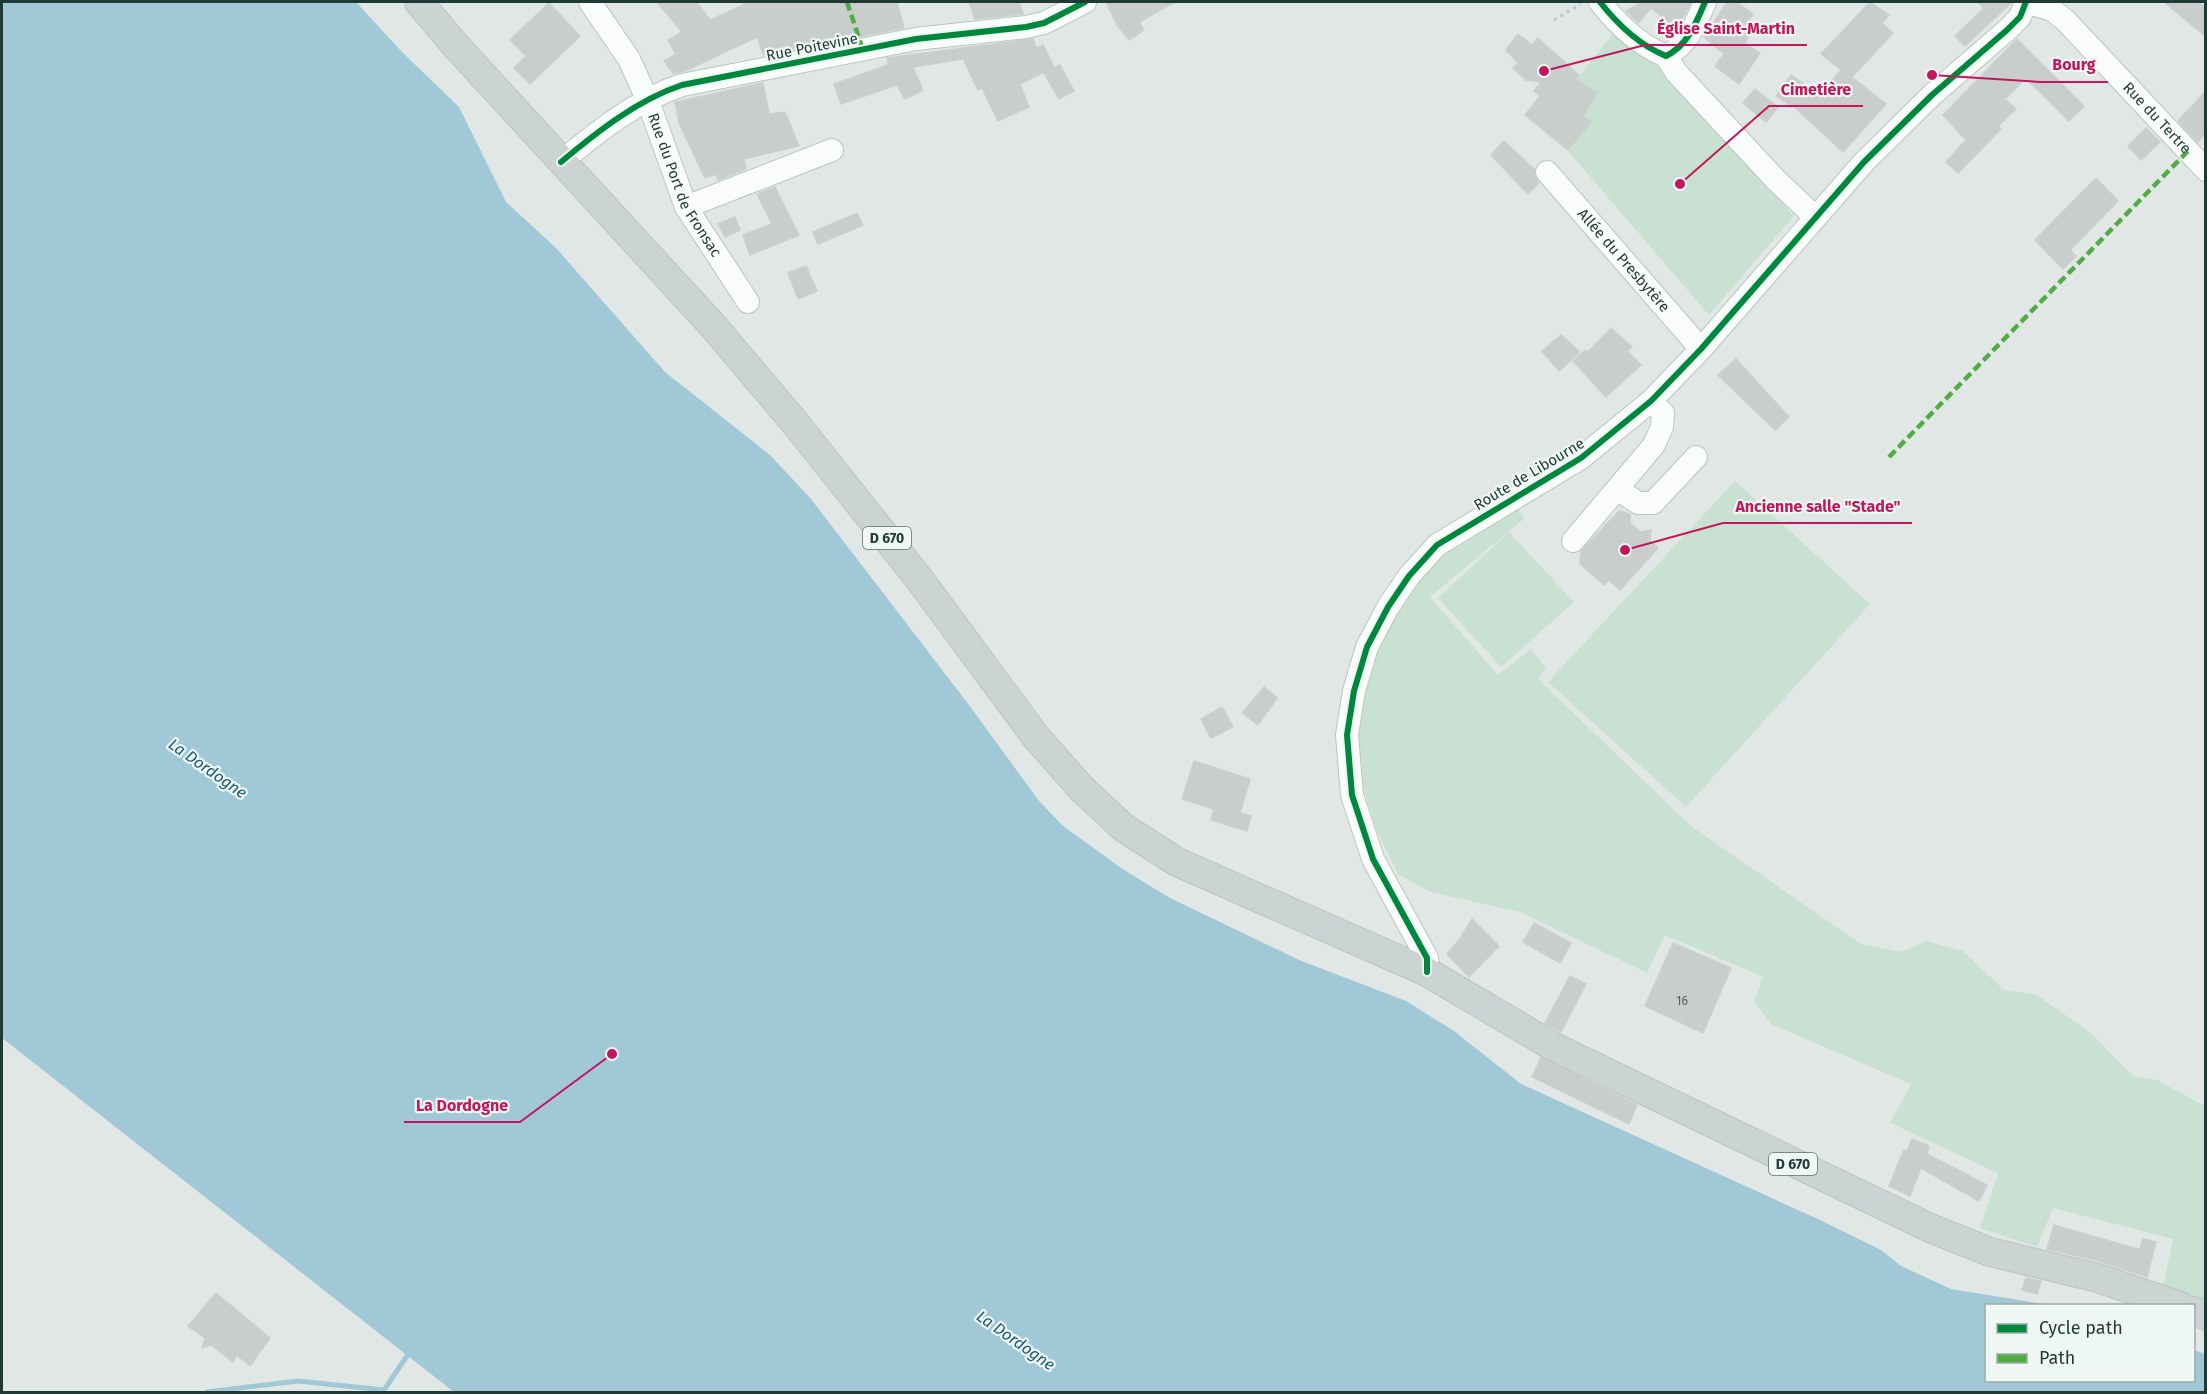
<svg xmlns="http://www.w3.org/2000/svg" width="2207" height="1394" viewBox="0 0 2207 1394" font-family="'Fira Sans',sans-serif">
<style>
.green{fill:#c9e1d3}
.water{fill:#a0c8d7}
.lines{fill:none;stroke-linecap:round;stroke-linejoin:round}
.stream{stroke:#a0c8d7;stroke-width:5}
.building{fill:#c9cecd;stroke:#cad0ce;stroke-width:1.5}
.minor-casing{stroke:#bec4c2;stroke-width:24}
.major-casing{stroke:#bbc4c2;stroke-width:30}
.path{stroke:#bfc7c6;stroke-width:3;stroke-dasharray:3 4.5;stroke-linecap:butt}
.minor{stroke:#fafbfb;stroke-width:22}
.major{stroke:#ccd4d3;stroke-width:28}
.quiet{stroke:#52ac45;stroke-width:4.5;stroke-dasharray:9 4.5;stroke-linecap:butt}
.cycleway-casing{stroke:#eef7f4;stroke-width:10}
.cycleway{stroke:#00873e;stroke-width:6}
.labels{text-anchor:middle;stroke-width:4.5;stroke-linejoin:round;paint-order:stroke}
.number-label{font-size:12px;fill:#4a605c}
.shield{fill:#eef7f4;stroke:#5d736f;stroke-width:1.5}
.shield-label{font-size:14px;font-weight:bold;fill:#1f3a36}
.street-label{font-size:15px;fill:#1f3a36;stroke:#eef7f4}
.water-label{font-size:16px;font-style:italic;fill:#195a76;stroke:#eef7f4}
.leader{fill:none;stroke:#c2185b;stroke-width:2}
.callout-dot{fill:#c2185b;stroke:#eef7f4;stroke-width:2}
.callout-label{font-size:16px;text-anchor:middle;font-weight:bold;fill:#c2185b;stroke:#eef7f4;stroke-width:4.5;stroke-linejoin:round;paint-order:stroke}
</style>
<rect width="100%" height="100%" fill="#e1e7e5"/>
<!-- green -->
<g class="green">
<polygon points="1614,33 1658,67 1794,216 1709,315 1568,151 1590,121 1580,113 1593,93 1577,78"/>
<polygon points="1735,481 1870,604 1686,807 1548,682"/>
<polygon points="1516,507 1525,518 1430,597 1498,675 1531,649 1546,669 1538,679 1691,826 1861,944 1901,952 1926,941 1963,951 2004,990 2037,995 2091,1033 2133,1076 2157,1080 2205,1106 2205,1303 2163,1287 2173,1239 2053,1208 2037,1247 1980,1228 1998,1173 1890,1123 1911,1084 1771,1024 1754,1001 1763,977 1665,935 1647,973 1523,913 1428,891 1398,874 1377,831 1359,773 1357,726 1368,663 1415,582 1455,544"/>
<polygon points="1509,532 1574,602 1501,667 1438,598"/>
</g>
<!-- water -->
<polygon class="water" points="2,2 356,2 402,52 459,107 506,202 556,248 665,372 770,455 811,499 969,705 1039,801 1063,826 1124,870 1170,898 1299,960 1406,1001 1454,1031 1521,1084 1820,1220 1881,1250 1901,1266 1951,1289 2049,1305 1986,1306 1986,1380 2194,1380 2194,1350 2205,1354 2205,1392 454,1392 2,1038"/>
<g class="lines">
<!-- stream -->
<polyline class="stream" points="207,1392 298,1381 384,1390 411,1350"/>
</g>
<!-- building -->
<g class="building">
<polygon points="657,2 697,2 710,20 744,5 743,2 897,2 904,28 790,50 788,45 763,54 757,37 685,71 673,73 664,61 676,54 668,40 682,32"/>
<polygon points="969,2 1019,2 1023,14 975,19"/>
<polygon points="1106,2 1175,2 1139,22 1144,30 1129,40 1117,25"/>
<polygon points="1642,2 1691,2 1681,21 1674,18 1670,23 1651,8 1638,23 1626,11"/>
<polygon points="1727,2 1736,2 1753,14 1742,29 1750,35 1745,43 1760,53 1739,84 1715,66 1724,54 1704,37"/>
<polygon points="1870,2 1889,15 1882,23 1893,33 1852,77 1886,104 1843,152 1790,103 1789,105 1776,96 1791,75 1819,95 1841,70 1821,54"/>
<polygon points="1978,2 2012,2 1965,46 1955,36 1984,8"/>
<polygon points="2164,2 2198,2 2205,7 2205,36"/>
<polygon points="549,3 580,36 530,84 514,68 526,56 510,40"/>
<polygon points="1518,34 1532,45 1538,38 1579,75 1576,79 1597,93 1583,116 1591,122 1568,150 1525,115 1540,96 1534,91 1541,82 1526,80 1513,68 1518,63 1506,50"/>
<polygon points="1033,39 1036,48 1043,45 1054,67 1020,84 1029,107 998,121 982,88 978,90 963,59 913,67 923,90 905,99 897,85 841,104 834,84 888,65 887,58"/>
<polygon points="2017,39 2084,106 2069,121 2026,78 2005,99 2016,109 1998,126 2001,129 1958,173 1946,162 1966,140 1943,115"/>
<polygon points="1060,65 1074,91 1059,99 1044,73"/>
<polygon points="763,83 769,114 785,112 799,146 744,159 746,169 721,179 718,180 716,174 705,178 679,123 675,102"/>
<polygon points="1755,89 1778,107 1766,122 1743,103"/>
<polygon points="2205,92 2205,133 2198,142 2178,121"/>
<polygon points="2146,128 2160,142 2141,160 2128,146"/>
<polygon points="1504,141 1534,169 1539,183 1528,194 1491,155"/>
<polygon points="2096,178 2118,201 2070,250 2076,256 2063,269 2035,240"/>
<polygon points="775,187 799,235 750,255 743,235 772,224 757,194"/>
<polygon points="857,213 863,225 818,244 813,232"/>
<polygon points="735,217 740,230 725,237 718,224"/>
<polygon points="806,266 817,291 798,299 788,273"/>
<polygon points="1611,328 1632,347 1627,351 1641,365 1606,397 1573,361 1586,350 1588,352"/>
<polygon points="1561,335 1580,352 1559,371 1542,351"/>
<polygon points="1736,359 1789,417 1775,430 1718,375"/>
<polygon points="1619,511 1630,514 1630,523 1641,532 1651,530 1650,541 1658,548 1620,590 1609,580 1604,585 1580,564 1581,551"/>
<polygon points="1264,687 1277,698 1258,725 1242,713"/>
<polygon points="1222,707 1233,727 1211,738 1201,719"/>
<polygon points="1194,761 1250,779 1240,813 1251,816 1247,831 1211,820 1214,809 1182,799"/>
<polygon points="1472,919 1499,946 1469,977 1447,954 1459,940"/>
<polygon points="1534,923 1571,943 1560,963 1523,942"/>
<polygon points="1673,943 1731,968 1703,1033 1645,1006"/>
<polygon points="1570,976 1586,984 1561,1032 1545,1023"/>
<polygon points="1541,1058 1637,1105 1629,1124 1532,1077"/>
<polygon points="1912,1139 1929,1146 1927,1154 1987,1185 1979,1201 1921,1168 1910,1196 1889,1186 1904,1150 1907,1151"/>
<polygon points="2054,1225 2137,1249 2140,1249 2143,1239 2156,1242 2147,1277 2102,1262 2047,1249"/>
<polygon points="2026,1278 2041,1281 2037,1294 2022,1290"/>
<polygon points="216,1293 270,1338 250,1366 237,1355 233,1362 211,1345 202,1348 205,1338 188,1326"/>
</g>
<g class="lines">
<!-- minor casing -->
<g class="minor-casing">
<g id="minor">
<path id="s1" d="M590 2 629 59 648 101 686 207 748 302"/>
<path d="M1600 2C1618 25 1639 45 1666 56 1688 45 1696 23 1705 2"/>
<path id="s2" d="M2026 2 2052 10 2065 20 2206 170"/>
<polyline points="1666,56 1676,72 1776,180 1815,217"/>
<path d="M561 162C597 132 637 100 682 85L916 39 1026 27 1044 23 1085 2"/>
<path id="s3" d="M1547 172 1701 349"/>
<polyline points="686,207 832,150"/>
<polyline points="1619,490 1638,503 1653,503 1696,457"/>
<polyline points="1573,541 1654,445 1662,427 1663,413 1651,401"/>
<polyline points="1427,972 1427,958 1373,859 1352,795 1347,735 1354,691 1367,647 1388,607 1409,576 1437,545 1581,458 1651,401 1701,349 1864,162 1932,95 2007,30 2020,17 2026,2"/>
</g>
</g>
<!-- major casing -->
<g class="major-casing">
<g id="major">
<polyline points="419,2 456,46 714,327 796,424 920,580 1036,737 1082,789 1124,828 1177,862 1427,972 1554,1047 1930,1228 1990,1252 2098,1278 2180,1306"/>
<polyline points="2194,1311 2206,1316"/>
</g>
</g>
<!-- path -->
<polyline class="path" points="1554,20 1581,4"/>
<!-- minor -->
<use href="#minor" class="minor"/>
<!-- major -->
<use href="#major" class="major"/>
<!-- quiet -->
<g class="quiet">
<polyline points="847,2 863,50"/>
<polyline points="1889,457 2188,151"/>
</g>
<!-- cycleway casing -->
<g class="cycleway-casing">
<g id="cycleway">
<path d="M1600 2C1618 25 1639 45 1666 56 1688 45 1696 23 1705 2"/>
<path d="M561 162C597 132 637 100 682 85L916 39 1026 27 1044 23 1085 2"/>
<polyline points="1427,972 1427,958 1373,859 1352,795 1347,735 1354,691 1367,647 1388,607 1409,576 1437,545 1581,458 1651,401 1701,349 1864,162 1932,95 2007,30 2020,17 2026,2"/>
</g>
</g>
<!-- cycleway -->
<use href="#cycleway" class="cycleway"/>
</g>
<g class="labels">
<!-- number labels -->
<g class="number-label">
<text x="1682" y="1005">16</text>
</g>
<!-- shield labels -->
<g class="shield">
<rect x="863" y="527" width="48" height="22" rx="4.5"/>
<rect x="1769" y="1153" width="48" height="22" rx="4.5"/>
</g>
<g class="shield-label">
<text x="887" y="543">D 670</text>
<text x="1793" y="1169">D 670</text>
</g>
<!-- street labels -->
<g class="street-label">
<text transform="translate(812 47) rotate(-11)" y="5">Rue Poitevine</text>
<text dy="5" stroke="none"><textPath href="#s2" startOffset="178">Rue du Tertre</textPath></text>
<text dy="5" stroke="none"><textPath href="#s1" startOffset="207">Rue du Port de Fronsac</textPath></text>
<text dy="5" stroke="none"><textPath href="#s3" startOffset="117">Allée du Presbytère</textPath></text>
<text transform="translate(1529 474) rotate(-31)" y="5">Route de Libourne</text>
</g>
<!-- water labels -->
<g class="water-label">
<text transform="translate(208 768) rotate(35)" y="6">La Dordogne</text>
<text transform="translate(1016 1340) rotate(35)" y="6">La Dordogne</text>
</g>
</g>
<!-- callouts -->
<path class="leader" d="M1544 71L1645 45H1807M1932 75L2040 82H2108M1680 184L1769 106H1863M1625 550L1723 523H1912M612 1054L520 1122H404"/>
<g class="callout-dot">
<circle cx="1544" cy="71" r="6"/>
<circle cx="1932" cy="75" r="6"/>
<circle cx="1680" cy="184" r="6"/>
<circle cx="1625" cy="550" r="6"/>
<circle cx="612" cy="1054" r="6"/>
</g>
<g class="callout-label">
<text x="1726" y="34">Église Saint-Martin</text>
<text x="2074" y="70">Bourg</text>
<text x="1816" y="95">Cimetière</text>
<text x="1818" y="512">Ancienne salle "Stade"</text>
<text x="462" y="1111">La Dordogne</text>
</g>
<!-- border -->
<rect width="2207" height="1394" fill="none" stroke="#1f3a36" stroke-width="6"/>
<!-- legend -->
<rect x="1985" y="1304" width="210" height="78" fill="#eef7f4" stroke="#9baba8" stroke-width="1.5"/>
<rect x="1997" y="1324" width="30" height="9" fill="#00873e" stroke="#9baba8" stroke-width="1.5"/>
<text x="2039" y="1334" font-size="18" fill="#1f3a36">Cycle path</text>
<rect x="1997" y="1354" width="30" height="9" fill="#52ac45" stroke="#9baba8" stroke-width="1.5"/>
<text x="2039" y="1364" font-size="18" fill="#1f3a36">Path</text>
</svg>
